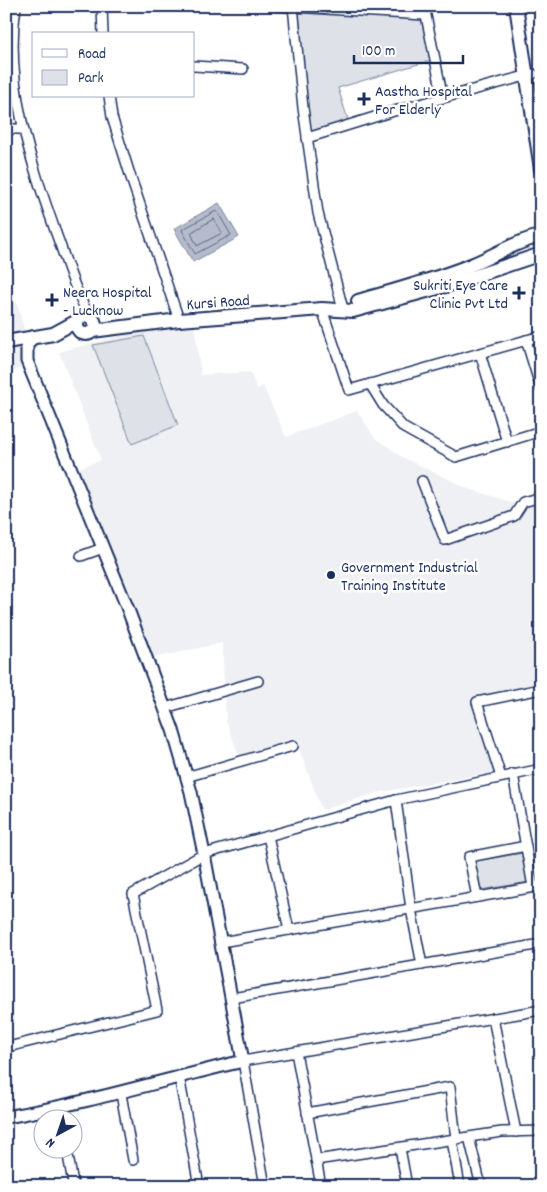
<svg xmlns="http://www.w3.org/2000/svg" width="547" height="1192" viewBox="0 0 547 1192" font-family="Dekko,sans-serif">
<style>
.built{fill:#eff0f4}
.green{fill:#dee1e7;stroke:#7c88a2}
.water{fill:#b5bbca;stroke:#77839f}
.lines{fill:none;stroke-linecap:round;stroke-linejoin:round}
.shore{stroke:#596789;stroke-width:1}
.minor-casing{stroke:#1b2f5e;stroke-width:12}
.tertiary-casing{stroke:#1b2f5e;stroke-width:15}
.secondary-casing{stroke:#1b2f5e;stroke-width:16}
.minor{stroke:#fff;stroke-width:9}
.tertiary{stroke:#fff;stroke-width:11}
.secondary{stroke:#fff;stroke-width:12}
.poi-dot{fill:#1b2f5e;stroke:#fff;stroke-width:2}
.labels{text-anchor:middle;stroke-width:5;stroke-linejoin:round;paint-order:stroke}
.poi-label{font-size:16px;fill:#1b2f5e;stroke:#fff;text-anchor:start}
.street-label{font-size:16px;fill:#1b2f5e;stroke:#fff}
</style>
<rect width="100%" height="100%" fill="#fff"/>
<filter id="ink" filterUnits="userSpaceOnUse"><feTurbulence type="fractalNoise" baseFrequency=".02" numOctaves="2"/><feDisplacementMap in="SourceGraphic" scale="10" xChannelSelector="R" yChannelSelector="G"/><feConvolveMatrix kernelMatrix="1 2 1 2 8 2 1 2 1" color-interpolation-filters="sRGB"/></filter>
<g filter="url(#ink)">
<!-- built -->
<g class="built">
<polygon points="17,302 25,333 6,338 6,306"/>
<polygon points="194,324 201,375 250,372 257,389 263,386 286,437 357,411 375,438 404,458 469,489 514,503 541,507 541,683 471,698 495,772 376,793 322,810 295,738 239,756 226,721 222,643 153,658 79,468 101,460 59,352 155,327"/>
<polygon points="20,346 23,366 6,377 6,348"/>
</g>
<!-- green -->
<g class="green">
<polygon points="295,9 423,17 432,60 338,88 349,123 309,135"/>
<polygon points="6,74 12,124 6,123"/>
<polygon points="144,336 178,425 132,444 93,345"/>
<polygon points="523,853 529,882 481,890 475,861"/>
</g>
<!-- water -->
<polygon class="water" points="219,203 239,237 193,262 174,229"/>
<g class="lines">
<!-- shore -->
<g class="shore">
<polygon points="217,211 231,235 195,254 182,230"/>
<polygon points="214,219 222,233 197,246 191,233"/>
</g>
<!-- minor casing -->
<g class="minor-casing">
<g id="minor">
<path d="M16 6C4 85 31 162 57 236 67 263 75 292 90 317"/>
<polyline points="102,6 103,34"/>
<polyline points="277,6 424,15"/>
<polyline points="293,6 303,108 318,213 343,309"/>
<polyline points="424,6 443,98"/>
<polyline points="194,66 243,69"/>
<polyline points="109,96 112,117 132,181 179,320"/>
<polyline points="6,129 22,129"/>
<polyline points="307,138 394,111 533,74"/>
<polyline points="322,309 349,390 541,336"/>
<polyline points="526,340 541,389"/>
<polyline points="480,353 507,442"/>
<polyline points="370,384 383,405 404,428 456,457 541,431"/>
<polyline points="422,481 445,540 514,516 523,502 541,497"/>
<polyline points="81,556 103,548"/>
<polyline points="165,708 258,681"/>
<polyline points="513,774 533,887"/>
<polyline points="186,777 293,746"/>
<polyline points="501,777 477,702 541,689"/>
<polyline points="396,800 411,909 422,965"/>
<polyline points="268,836 289,930"/>
<polyline points="477,897 469,857 526,846"/>
<polyline points="221,942 541,886"/>
<polyline points="232,998 541,944"/>
<polyline points="493,1018 516,1132"/>
<polyline points="12,1046 157,1010 133,894 204,854 396,800 541,769"/>
<polyline points="296,1052 321,1186"/>
<polyline points="179,1076 199,1186"/>
<polyline points="121,1094 133,1160"/>
<polyline points="60,1108 62,1120"/>
<polyline points="307,1113 450,1087 456,1139"/>
<polyline points="469,1137 481,1186"/>
<polyline points="452,1140 460,1186"/>
<polyline points="400,1148 407,1186"/>
<polyline points="67,1150 73,1183"/>
<polyline points="316,1160 502,1132 541,1131"/>
<polyline points="265,1186 243,1061 541,1010"/>
</g>
</g>
<!-- tertiary casing -->
<g class="tertiary-casing">
<path id="tertiary" d="M6 1117C88 1103 163 1080 243 1061L204 854 191 792 173 730 127 607 27 361V345L33 337"/>
</g>
<!-- secondary casing -->
<g class="secondary-casing">
<g id="secondary">
<polyline points="516,6 541,169"/>
<path d="M358 301C396 290 434 280 471 265 494 256 516 241 541 236"/>
<circle cx="86" cy="325" r="9"/>
<polyline points="92,331 179,320 322,309 353,311 449,285 541,254"/>
<polyline points="6,342 53,334 77,321"/>
</g>
</g>
<!-- minor -->
<use href="#minor" class="minor"/>
<!-- tertiary -->
<use href="#tertiary" class="tertiary"/>
<!-- secondary -->
<use href="#secondary" class="secondary"/>
</g>
</g>
<!-- markers -->
<g class="poi-dot">
<path d="M361.5 91.5h5v5h5v5h-5v5h-5v-5h-5v-5h5z"/>
<path d="M516.5 285.5h5v5h5v5h-5v5h-5v-5h-5v-5h5z"/>
<path d="M49.5 292.5h5v5h5v5h-5v5h-5v-5h-5v-5h5z"/>
<circle cx="331" cy="575" r="5"/>
</g>
<g class="labels">
<!-- poi labels -->
<g class="poi-label">
<text x="375" y="96">Aastha Hospital<tspan x="375" dy="18">For Elderly</tspan></text>
<text x="508" y="290" text-anchor="end">Sukriti Eye Care<tspan x="508" dy="18">Clinic Pvt Ltd</tspan></text>
<text x="63" y="297">Neera Hospital<tspan x="63" dy="18">- Lucknow</tspan></text>
<text x="341" y="572">Government Industrial<tspan x="341" dy="18">Training Institute</tspan></text>
</g>
<!-- street labels -->
<g class="street-label">
<text transform="translate(218 301) rotate(-4)" y="6">Kursi Road</text>
</g>
</g>
<!-- margin -->
<rect width="547" height="1192" fill="none" stroke="#fff" stroke-width="25"/>
<rect x="12" y="12" width="522" height="1167" fill="none" stroke="#1b2f5e" stroke-width="2" filter="url(#ink)"/>
<!-- legend -->
<rect x="32" y="32" width="162" height="65" fill="#ffffff" stroke="#a4acbf"/>
<rect x="42" y="49" width="25" height="8" fill="#ffffff" stroke="#a4acbf"/>
<text x="78" y="58" font-size="15" fill="#1b2f5e">Road</text>
<rect x="42" y="70" width="25" height="15" fill="#dee1e7" stroke="#a4acbf"/>
<text x="78" y="82" font-size="15" fill="#1b2f5e">Park</text>
<!-- north arrow -->
<g transform="translate(58 1134) rotate(220)"><circle r="24" fill="#ffffff" stroke="#a4acbf"/>
<path d="M0-4L9 19L0 12L-9 19Z" fill="#1b2f5e"/>
<text y="-8" font-size="14" font-weight="bold" text-anchor="middle" fill="#1b2f5e">N</text>
</g>
<!-- scale -->
<path d="M354 55v8h109v-8" fill="none" stroke="#1b2f5e" stroke-width="2.5"/>
<text x="362" y="55" font-size="15" fill="#1b2f5e" stroke="#ffffff" stroke-width="4" paint-order="stroke">100 m</text>
</svg>
